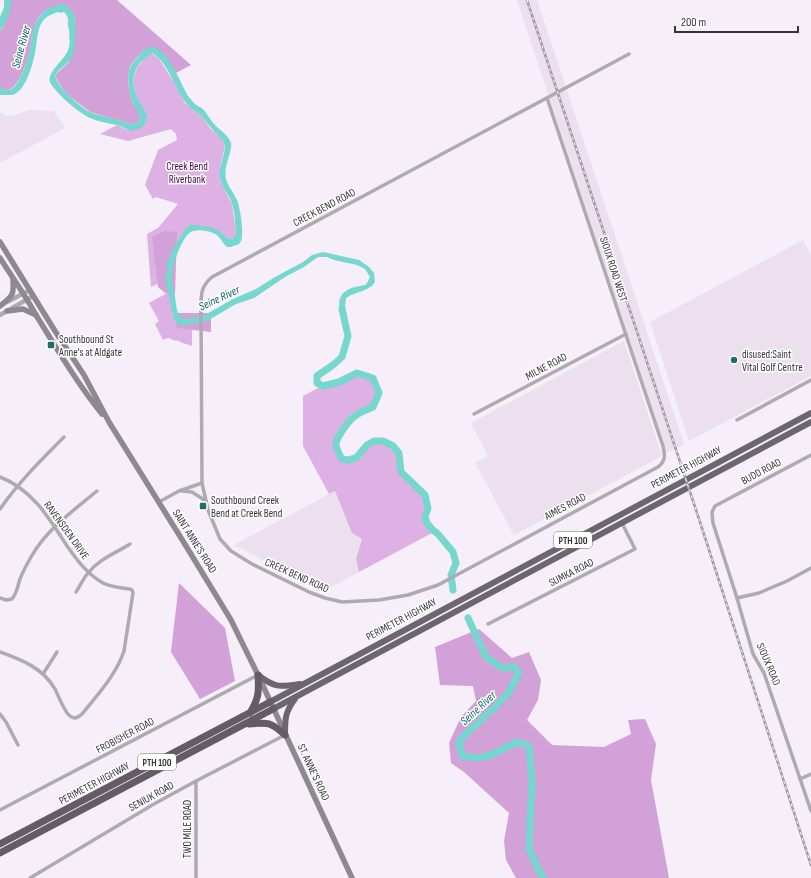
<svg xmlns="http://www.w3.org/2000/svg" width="811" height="878" viewBox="0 0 811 878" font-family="'Sofia Sans Condensed',sans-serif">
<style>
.built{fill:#ecdfee}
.green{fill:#ddb1e3}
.forest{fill:#d1a1d8}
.water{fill:#75d7ce}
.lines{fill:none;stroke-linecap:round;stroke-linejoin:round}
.river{stroke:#75d7ce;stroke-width:7}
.minor{stroke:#aeabaf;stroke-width:3.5}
.tertiary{stroke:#aeabaf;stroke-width:4.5}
.secondary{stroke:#8e898e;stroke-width:5.5}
.trunk{stroke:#6c666e;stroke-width:6}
.motorway{stroke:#635c64;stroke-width:7}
.rail-casing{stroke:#9e99a0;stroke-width:2.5}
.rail{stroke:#fff;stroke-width:1;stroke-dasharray:3;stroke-linecap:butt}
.poi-dot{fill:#236d68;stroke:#fff;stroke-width:1.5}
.labels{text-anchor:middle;stroke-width:3;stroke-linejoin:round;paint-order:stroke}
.shield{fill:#fff;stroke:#727073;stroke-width:1}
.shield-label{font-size:10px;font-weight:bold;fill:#363337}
.park-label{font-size:11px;fill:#460a4f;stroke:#fff}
.street-label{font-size:11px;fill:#363337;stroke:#fff}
.poi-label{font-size:11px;fill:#363337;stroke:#fff;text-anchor:start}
.water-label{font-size:12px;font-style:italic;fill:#136560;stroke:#fff}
</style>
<rect width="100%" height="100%" fill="#f6eef8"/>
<!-- built -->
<g class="built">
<polygon points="517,0 537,0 684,444 667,453"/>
<polygon points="29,110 54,111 65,128 0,163 0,112 6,116 15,115"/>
<polygon points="803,240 811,256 811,376 689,441 650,322"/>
<polygon points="624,341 662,456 514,535 475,463 488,456 471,423"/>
<polygon points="335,491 352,533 362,539 356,559 359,572 324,591 234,545"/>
</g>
<!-- green -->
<g class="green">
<path d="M151 53 159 59 174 82 185 103 201 116 211 129 221 138 224 143V150L220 167V181L232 204 236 231 235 236 232 239H230L227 238 221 232 189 225C176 237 171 263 165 280L151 287 147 234 158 228 178 204 156 197 153 199 145 185 158 150 177 140 176 134 171 129 128 141 100 134 117 125 127 130 145 124 147 117C138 100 126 81 140 64 144 59 146 56 151 53Z"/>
<polygon points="169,292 173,317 192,323 192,346 180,342 178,340 176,341 168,338 163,340 155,324 159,321 149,303"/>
<path d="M353 373C367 373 371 379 380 388 381 394 380 399 376 403 372 408 365 409 360 412 355 416 351 422 347 427 339 438 329 452 346 461 350 459 354 458 357 455 363 451 367 443 373 441 377 440 382 441 386 442 406 450 396 460 405 474 410 483 421 487 425 497 430 512 413 518 434 532L359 572 356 559 362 539 352 533 335 491 329 494 303 446V396L322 386H328L334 384 349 375Z"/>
</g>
<!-- forest -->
<g class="forest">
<path d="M11 0H117L191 65 176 73 164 55 144 50C139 56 131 62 129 70 127 78 129 94 132 101 134 106 140 111 140 118 140 122 135 124 131 124L90 112 69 96 62 88 57 80 56 77V74L69 62 75 27V18L57 6C47 8 41 13 36 22 32 31 32 40 30 50 28 59 18 93 5 90 3 89 2 88 0 87V31L3 27Z"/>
<polygon points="165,231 177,232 175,294 165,293 158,287 152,237"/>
<polygon points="175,313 211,313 211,332 177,328"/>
<polygon points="179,583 225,628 235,681 200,699 171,652"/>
<polygon points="479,629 512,658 529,652 541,680 538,700 527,720 552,745 604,747 631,734 628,720 645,719 656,744 651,780 669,878 516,878 506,860 504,841 509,813 464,772 451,763 449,743 461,717 476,701 473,686 440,685 435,647"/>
</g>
<!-- water -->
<g class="water">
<path d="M4 0H11C11 12 7 21 0 31V17L4 7Z"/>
<path d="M60 4H64C74 11 75 15 75 27L76 29C74 39 77 52 69 61 66 65 59 69 56 74 52 84 84 110 92 113 105 117 118 119 131 124L136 123 140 120C140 113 136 109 133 103 129 96 127 78 129 71 131 63 137 59 141 53 161 29 181 85 188 96 190 98 192 101 194 103 196 105 199 107 202 108 207 113 210 120 215 125 220 130 229 136 231 143 233 150 223 166 226 179 228 186 234 193 237 200 240 207 243 228 242 236 242 239 241 242 239 244 225 250 227 247 219 237 214 231 200 229 193 231 187 233 184 240 181 245 176 257 171 268 172 281 172 286 174 291 175 296 176 303 176 310 180 317L187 319 205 315 233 299 256 289 275 277 303 262 312 255 323 252 359 260 369 267 374 273 375 282 372 286 365 290 351 295 346 298 345 307 347 316 342 319C337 303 337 292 355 287 359 286 361 286 365 285L367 283 370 277 365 269 357 265 334 260 327 257H318L304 267 285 277 254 298 236 304 207 321 198 323H192L187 325H179L176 322 173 317 165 277 167 272V263L174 247 185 229 189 225H193L211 227 221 232 227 238 230 239H232L235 236 236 231C235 223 235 213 232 204 230 195 222 189 220 179 217 167 227 154 224 143 222 138 217 135 214 131 209 126 205 120 200 115 195 111 190 108 186 103 175 89 168 62 152 53 147 56 144 59 140 63 126 81 137 98 147 115 148 125 138 132 129 130 125 129 121 126 117 125 108 123 99 122 90 118 78 112 58 95 51 84 44 74 65 60 68 50 71 43 69 36 69 29 66 23 71 19 64 12H62V13C58 12 56 12 53 14 36 19 38 39 35 53 33 64 25 93 12 95 8 95 4 95 0 95V87C2 88 4 89 6 90 18 93 27 61 29 53 32 42 31 32 36 22 40 16 45 9 52 7 55 6 57 6 60 4Z"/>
</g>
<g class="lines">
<!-- river -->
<g class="river">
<path d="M342 309 348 336 342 357 333 365 317 376V383L323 386 339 382 357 373 373 378 379 393 373 407C368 409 363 411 358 414 351 417 337 436 336 444 336 449 339 454 342 459L348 460 356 458 367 445 374 441H383L393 446 399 453 401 472 425 495 428 508 425 517 427 523 433 530 438 534 453 552 456 563 451 575 453 590"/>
<polyline points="468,618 486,657 503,668 514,667 519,673 507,695 459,741 462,756 475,758 489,756 517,742 529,746 532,781 529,849 538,869 544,878"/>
</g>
<!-- minor -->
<g class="minor">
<path d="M547 98 663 446C665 454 666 461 658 467L438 585 408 595 379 600 342 602 325 598 309 592 252 564 231 551 220 539 208 510 202 483 201 311C201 296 200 287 212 277L629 54"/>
<polyline points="474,414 626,334"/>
<polyline points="737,420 811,380"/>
<polyline points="811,455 715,506 712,512 713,523 737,598 753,654 764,673 811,811"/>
<path d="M0 477C33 490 49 518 67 546 77 560 87 574 103 583 111 587 121 588 130 589L132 590 133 593 124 651C116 675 98 694 83 713 79 717 75 720 70 716 65 713 58 695 55 689 43 668 22 660 0 652"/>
<polyline points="182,491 192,492 206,501"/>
<polyline points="159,502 179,491 202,483"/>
<path d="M0 509C18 483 41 460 64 437"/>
<path d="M76 592C80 586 83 579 88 573 99 559 116 553 130 544"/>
<path d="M0 598 6 600 12 599C17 593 18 585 20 579 23 571 27 564 31 557 47 529 73 511 97 491"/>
<polyline points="737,598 759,593 787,581 811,568"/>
<polyline points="488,624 635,549 622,523"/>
<polyline points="43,674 57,652"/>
<polyline points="0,714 6,722 18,745"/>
<polyline points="800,779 811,774"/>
<polyline points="0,810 258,675"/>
<polyline points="30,878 154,804 196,781 285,735"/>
<polyline points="196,878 196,781"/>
</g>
<!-- tertiary -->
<g class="tertiary">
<polyline points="7,302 30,290"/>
<polyline points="0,315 33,296"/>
</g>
<!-- secondary -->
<g class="secondary">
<polyline points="0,242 55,331 84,375 109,422 186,546 231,620 258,675 352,878"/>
<path d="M0 258C12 277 25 295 36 315 57 349 77 383 102 414"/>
<path d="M0 306C13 296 14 295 13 279"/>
<polyline points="7,311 23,309 36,315"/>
</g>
<!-- trunk -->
<g class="trunk">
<path d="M258 675C275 688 279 687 300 684"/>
<polyline points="270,702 811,413"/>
<polyline points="273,709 811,422"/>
<path d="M285 735C285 719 285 712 295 699"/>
</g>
<!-- motorway -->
<g class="motorway">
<path d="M250 713C259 698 259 692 258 675"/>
<path d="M249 724C268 722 271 722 285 735"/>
<polyline points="0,844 270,702"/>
<polyline points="0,853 273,709"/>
</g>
<!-- rail casing -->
<g class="rail-casing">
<polyline id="rail" points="527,0 699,519 811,865"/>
</g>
<!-- rail -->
<use href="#rail" class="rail"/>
</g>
<!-- markers -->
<g class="poi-dot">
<rect x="47" y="341" width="8" height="8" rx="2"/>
<circle cx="734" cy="360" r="4"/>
<rect x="199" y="502" width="8" height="8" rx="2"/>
</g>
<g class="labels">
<!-- shield labels -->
<g class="shield">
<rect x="554" y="532" width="38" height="16" rx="3"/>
<rect x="138" y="754" width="38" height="16" rx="3"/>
</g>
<g class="shield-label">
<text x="573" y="544">PTH 100</text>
<text x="157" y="766">PTH 100</text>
</g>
<!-- park labels -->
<g class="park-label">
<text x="187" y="170">Creek Bend<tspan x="187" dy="13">Riverbank</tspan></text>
</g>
<!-- street labels -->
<g class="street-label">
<text transform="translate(324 207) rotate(-28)" y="4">CREEK BEND ROAD</text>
<text transform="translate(614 269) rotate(72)" y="4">SIOUX ROAD WEST</text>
<text transform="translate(546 366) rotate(-28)" y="4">MILNE ROAD</text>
<text transform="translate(686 467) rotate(-28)" y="4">PERIMETER HIGHWAY</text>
<text transform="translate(761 471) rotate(-28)" y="4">BUDD ROAD</text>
<text transform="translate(565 506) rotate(-28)" y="4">AIMES ROAD</text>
<text transform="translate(67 530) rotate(54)" y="4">RAVENSDEN DRIVE</text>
<text transform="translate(195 541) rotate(58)" y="4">SAINT ANNE'S ROAD</text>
<text transform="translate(571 572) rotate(-27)" y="4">SUMKA ROAD</text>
<text transform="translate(297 575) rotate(24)" y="4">CREEK BEND ROAD</text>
<text transform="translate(401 619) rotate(-28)" y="4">PERIMETER HIGHWAY</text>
<text transform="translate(769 664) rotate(67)" y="4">SIOUX ROAD</text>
<text transform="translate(125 735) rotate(-28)" y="4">FROBISHER ROAD</text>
<text transform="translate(314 772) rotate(65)" y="4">ST. ANNE'S ROAD</text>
<text transform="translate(94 783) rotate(-28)" y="4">PERIMETER HIGHWAY</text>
<text transform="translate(151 796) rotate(-29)" y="4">SENIUK ROAD</text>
<text transform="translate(187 829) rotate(-90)" y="4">TWO MILE ROAD</text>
</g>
<!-- poi labels -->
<g class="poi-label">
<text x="59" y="343">Southbound St<tspan x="59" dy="13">Anne's at Aldgate</tspan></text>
<text x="742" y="358">disused:Saint<tspan x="742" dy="13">Vital Golf Centre</tspan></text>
<text x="211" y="504">Southbound Creek<tspan x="211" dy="13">Bend at Creek Bend</tspan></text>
</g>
<!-- water labels -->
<g class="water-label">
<text transform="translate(21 47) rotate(-75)" y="4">Seine River</text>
<text transform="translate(219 298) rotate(-25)" y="4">Seine River</text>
<text transform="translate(478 708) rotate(-43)" y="4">Seine River</text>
</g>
</g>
<!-- scale -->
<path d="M675 26v6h123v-6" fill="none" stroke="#363337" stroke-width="2"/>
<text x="681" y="26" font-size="12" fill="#363337" stroke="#ffffff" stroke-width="3" paint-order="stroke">200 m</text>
</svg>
